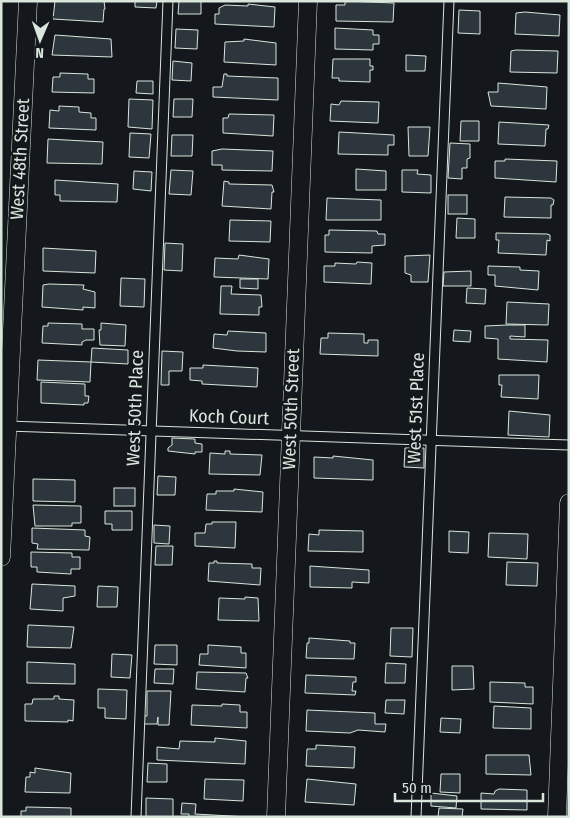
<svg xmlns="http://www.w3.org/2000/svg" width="570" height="818" viewBox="0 0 570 818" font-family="'Fira Sans Condensed',sans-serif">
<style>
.building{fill:#2c363c;stroke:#d8e6dc}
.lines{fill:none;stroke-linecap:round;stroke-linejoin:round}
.lane-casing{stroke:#d8e6dc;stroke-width:11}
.street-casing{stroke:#d8e6dc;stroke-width:19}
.lane{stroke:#14181c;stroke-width:9}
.street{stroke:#14181c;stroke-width:18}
.labels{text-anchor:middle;stroke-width:4;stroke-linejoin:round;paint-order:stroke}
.street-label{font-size:18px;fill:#d8e6dc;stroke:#14181c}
</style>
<rect width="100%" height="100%" fill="#14181c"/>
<!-- building -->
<g class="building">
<polygon points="55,1 104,1 105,9 104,9 103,22 53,19"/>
<polygon points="135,1 157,1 156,8 135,7"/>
<polygon points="179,1 201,1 201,14 178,14"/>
<polygon points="345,1 394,3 393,22 336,21 336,5 345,5"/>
<polygon points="248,4 275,7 274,27 215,24 215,14 219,14 219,8 225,5 248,6"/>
<polygon points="459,10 480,11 480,34 458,33"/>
<polygon points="525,12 560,15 559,36 515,34 516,13"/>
<polygon points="335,28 373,30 373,35 379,35 379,44 373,44 373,50 335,49"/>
<polygon points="176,29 198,30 197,49 175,48"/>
<polygon points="55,35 111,39 112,57 52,55"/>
<polygon points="244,39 276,43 276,65 224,62 225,42 244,41"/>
<polygon points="516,50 558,51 557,73 510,72 511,51"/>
<polygon points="406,55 426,56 425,71 406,71"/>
<polygon points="333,59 370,59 370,66 373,66 373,70 370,70 370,82 339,81 339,78 332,78"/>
<polygon points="173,61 192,63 191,81 172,80"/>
<polygon points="60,73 88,74 88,79 94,79 94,93 52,92 53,77 60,77"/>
<polygon points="224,74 227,74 227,76 278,78 278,100 213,97 213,87 222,87"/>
<polygon points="137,81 153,81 153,94 136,93"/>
<polygon points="498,83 547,87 546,109 491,106 488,92 498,92"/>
<polygon points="129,99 153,100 152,129 128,127"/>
<polygon points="174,99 193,99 192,117 173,117"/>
<polygon points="341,101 379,102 378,123 330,121 331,104 339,105"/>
<polygon points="59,106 79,107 79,112 91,113 91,118 96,118 96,130 49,128 50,110 59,111"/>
<polygon points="229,114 274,115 273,136 223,133 223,118 228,118"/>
<polygon points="461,121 479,121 479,141 460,141"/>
<polygon points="499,122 549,125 548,129 546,129 545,146 498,144"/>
<polygon points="408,127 430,127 428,156 409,156"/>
<polygon points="339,132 394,135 394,145 388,145 388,155 338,154"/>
<polygon points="130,133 151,134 149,158 129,157"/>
<polygon points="172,135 193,135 192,156 171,156"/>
<polygon points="48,139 103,142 102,164 47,163"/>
<polygon points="450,143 470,144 470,158 467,159 467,168 462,168 462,179 448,178"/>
<polygon points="222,149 273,151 272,171 222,170 222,165 212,165 212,151"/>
<polygon points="505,159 557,161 556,182 495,178 495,161 505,161"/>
<polygon points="356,169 386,171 386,190 356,190"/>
<polygon points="171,170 193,171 191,195 169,194"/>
<polygon points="402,170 418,170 417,174 431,175 431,193 402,192"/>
<polygon points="134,171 152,172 151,191 133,189"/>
<polygon points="55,180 118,184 117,202 60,201 60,195 55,195"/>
<polygon points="224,181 229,182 229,184 272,185 274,192 272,192 271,209 222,206"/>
<rect x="448" y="195" width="19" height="19"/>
<polygon points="505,197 551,198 554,200 553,205 551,205 551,218 504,217"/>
<polygon points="327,198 381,200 381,220 326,220"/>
<polygon points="457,218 475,219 475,238 456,238"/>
<polygon points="230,220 271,221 270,242 229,241"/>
<polygon points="329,230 377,231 378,234 385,234 385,245 372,246 372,253 325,252 325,235 329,235"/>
<polygon points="496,233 547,234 550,235 550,241 547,240 546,255 498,253 499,240 496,240"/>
<polygon points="165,243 183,244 182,271 164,270"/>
<polygon points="43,248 96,251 95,273 43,271"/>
<polygon points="239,255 269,259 268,279 214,277 215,258 238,259"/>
<polygon points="430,255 428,282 411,282 411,275 405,273 405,256"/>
<polygon points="357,262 372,263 371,284 324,282 324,266 335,266 335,263 356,264"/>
<polygon points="488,266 520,267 520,270 539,271 538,290 495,286 495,275 488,275"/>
<polygon points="471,271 471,286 443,286 444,272"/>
<polygon points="121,278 145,279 144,307 120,306"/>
<polygon points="240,279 258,279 258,289 240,288"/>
<polygon points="49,284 84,285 83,289 95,292 95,308 83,307 83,310 42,307 43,285"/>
<polygon points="221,286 232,286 231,294 261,295 262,307 259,307 259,315 220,314"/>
<polygon points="467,288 486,289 485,304 466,303"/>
<polygon points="507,302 549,304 548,325 506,324"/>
<polygon points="48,323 82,324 82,329 94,329 94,340 86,340 82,342 82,345 42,343 43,326 48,326"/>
<polygon points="101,323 126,325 125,346 100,345 99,330 101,330"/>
<polygon points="507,325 525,325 525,337 510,336 510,339 548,340 547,362 498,359 498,339 485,338 485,326"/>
<polygon points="454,330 471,331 470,342 453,341"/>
<polygon points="228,331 266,333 266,352 237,351 213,348 214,334 227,335"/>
<polygon points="328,333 364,334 364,343 368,343 368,340 378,340 378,356 320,354 321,338 328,338"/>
<polygon points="92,348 128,350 128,364 91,362"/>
<polygon points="162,351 183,352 182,371 169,371 169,385 161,385"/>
<polygon points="38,360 91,362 90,382 37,380"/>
<polygon points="203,365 258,368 257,387 202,384 202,381 190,380 190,368 203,368"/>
<polygon points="499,375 539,375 538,399 501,397 502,385 499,385"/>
<polygon points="41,382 85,384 85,396 89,396 88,403 84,403 84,405 41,403"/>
<polygon points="509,411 550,415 549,437 508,435"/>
<polygon points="172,438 195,439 195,443 202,444 202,452 195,452 195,454 168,451 168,448 172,445"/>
<polygon points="405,448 424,448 424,468 404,467"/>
<polygon points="225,451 230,451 230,454 262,455 260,475 209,474 210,453 225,454"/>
<polygon points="333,456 373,460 373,480 314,478 314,457 333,458"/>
<polygon points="158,476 176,477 175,495 157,495"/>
<polygon points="33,479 75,480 75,502 33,501"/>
<rect x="114" y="488" width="21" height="18"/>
<polygon points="234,489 263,492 262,512 206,510 207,494 216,494 216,491 234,491"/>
<polygon points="33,505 81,506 81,523 72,523 72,526 35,526"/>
<polygon points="105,511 132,511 132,530 112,530 112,524 105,524"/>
<polygon points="212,522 236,522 235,548 195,546 195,533 205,533 206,524 212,524"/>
<polygon points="154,525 170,526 169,544 154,543"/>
<polygon points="32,528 85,530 85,536 90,537 89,550 37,549 38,544 32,543"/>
<polygon points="319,530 363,531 363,552 308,551 309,534 319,535"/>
<polygon points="449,531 469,532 468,553 449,552"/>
<polygon points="489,533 528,534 527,559 488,557"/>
<polygon points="156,546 173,546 172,565 155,565"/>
<polygon points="31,552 72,553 72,557 80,557 80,569 71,569 71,574 37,572 37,567 31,567"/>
<polygon points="214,561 217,561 217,563 252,564 252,568 261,568 260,585 208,581 209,563 214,563"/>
<polygon points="507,562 538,563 537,586 506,585"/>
<polygon points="310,566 369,570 369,583 352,582 352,588 310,587"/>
<polygon points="32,584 75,586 75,596 63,598 63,611 30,609"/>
<polygon points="98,586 118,587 117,607 97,607"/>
<polygon points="245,597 258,598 259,621 218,620 219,598 245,599"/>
<polygon points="28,625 74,627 71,648 27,647"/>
<polygon points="391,628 413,628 412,657 390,656"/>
<polygon points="309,638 350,641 350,643 355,643 354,659 306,658 307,643 309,643"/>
<polygon points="155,645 177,645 177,665 154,664"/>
<polygon points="208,645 241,647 241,653 246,653 246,668 199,665 200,654 208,654"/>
<polygon points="112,654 132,655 130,678 111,677"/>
<polygon points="27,662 75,664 75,684 27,683"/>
<polygon points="386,663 406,664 405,683 385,683"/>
<polygon points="452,666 473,666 474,689 452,690"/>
<polygon points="155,669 174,669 173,684 154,683"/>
<polygon points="197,672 246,673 248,678 246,678 245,692 196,689"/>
<polygon points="306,675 356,677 356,682 353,682 352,691 356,691 355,695 305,693"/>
<polygon points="490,682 525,683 525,687 533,687 533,704 490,702"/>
<polygon points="98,689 127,690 126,719 105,718 105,708 98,708"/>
<polygon points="147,691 171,691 169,725 158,725 158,717 157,724 144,724 144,716 147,716"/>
<polygon points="54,696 59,696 59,699 74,700 73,721 68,720 68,722 25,721 25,704 32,704 33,699 54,699"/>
<polygon points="386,700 405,700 404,714 385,713"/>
<polygon points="222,704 240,705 240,712 247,712 247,728 191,725 192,705 222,706"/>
<polygon points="494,706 531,708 531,729 493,728"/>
<polygon points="307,710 375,713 375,724 386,724 385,732 358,730 350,733 306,731"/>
<polygon points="441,718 461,719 460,733 440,732"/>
<polygon points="215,738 246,741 245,764 157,760 157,747 179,749 180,741 215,742"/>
<polygon points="316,745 355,747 354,768 306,766 307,749 316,749"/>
<polygon points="486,755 529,755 531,775 486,774"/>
<polygon points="148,763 167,764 167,782 147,782"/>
<polygon points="35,768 71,773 70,793 25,792 26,777 30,777 30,772 35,773"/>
<polygon points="441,774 460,774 460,793 440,792"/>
<polygon points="205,779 244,780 243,801 204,799"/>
<polygon points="307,779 356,784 354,805 305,802"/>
<polygon points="499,789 527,790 527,810 481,809 481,793 494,794 495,791"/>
<polygon points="431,793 457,796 456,808 431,806"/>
<polygon points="146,798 173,799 173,817 146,817"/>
<polygon points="182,803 196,804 195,814 249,817 189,817 189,814 181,814"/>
<polygon points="26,807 71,808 71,817 21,817 21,811 26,811"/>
<polygon points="439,808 463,809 462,817 438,817"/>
</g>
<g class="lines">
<!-- lane casing -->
<g class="lane-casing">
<g id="lane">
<polyline points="7,426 569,445"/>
<polyline points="136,817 168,1"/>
<polyline points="416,817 449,1"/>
</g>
</g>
<!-- street casing -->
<g class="street-casing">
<g id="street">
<polyline points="1,557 28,1"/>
<polyline points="276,817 308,1"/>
<polyline points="557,817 569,503"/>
</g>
</g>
<!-- lane -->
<use href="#lane" class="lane"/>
<!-- street -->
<use href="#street" class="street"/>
</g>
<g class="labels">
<!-- street labels -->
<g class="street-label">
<text transform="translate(20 159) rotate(-87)" y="6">West 48th Street</text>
<text transform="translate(135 408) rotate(-88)" y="6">West 50th Place</text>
<text transform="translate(416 408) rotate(-88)" y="6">West 51st Place</text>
<text transform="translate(291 409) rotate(-88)" y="6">West 50th Street</text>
<text transform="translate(229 417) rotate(2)" y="6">Koch Court</text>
</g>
</g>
<!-- border -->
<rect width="570" height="818" fill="none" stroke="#d8e6dc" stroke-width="5"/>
<!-- north arrow -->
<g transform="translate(40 40) rotate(182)" stroke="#14181c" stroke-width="4" paint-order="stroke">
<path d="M0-4L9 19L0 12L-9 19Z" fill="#d8e6dc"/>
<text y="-8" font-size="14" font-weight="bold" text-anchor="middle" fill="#d8e6dc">N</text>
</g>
<!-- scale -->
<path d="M395 793v8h148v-8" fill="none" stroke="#d8e6dc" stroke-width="2.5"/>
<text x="402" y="793" font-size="15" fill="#d8e6dc" stroke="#14181c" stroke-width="4" paint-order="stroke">50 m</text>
</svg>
